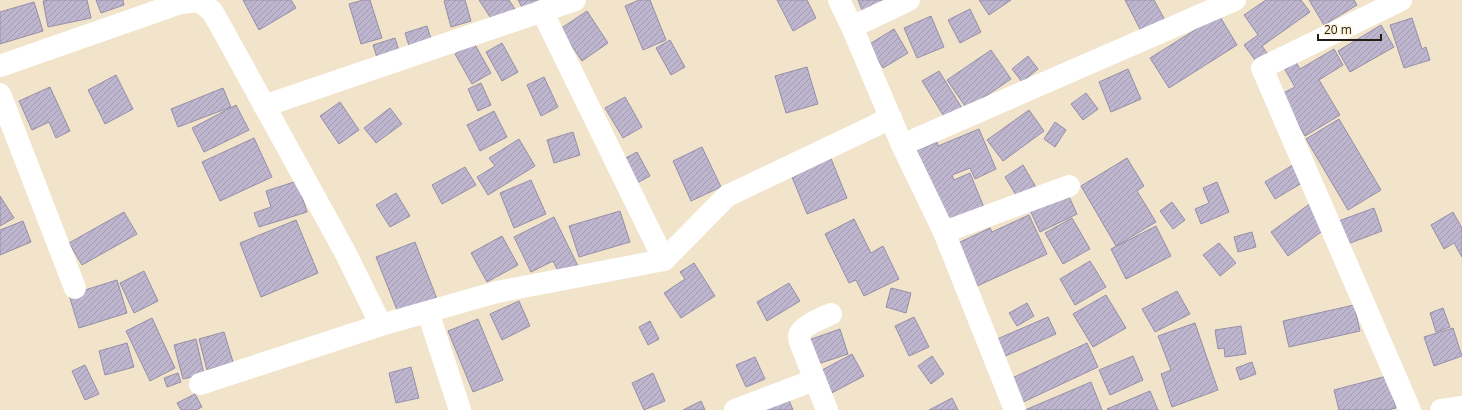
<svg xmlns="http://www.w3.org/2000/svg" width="1462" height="410" viewBox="0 0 1462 410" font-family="'Open Sans',sans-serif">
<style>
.building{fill:url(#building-hatch);stroke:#968fa7}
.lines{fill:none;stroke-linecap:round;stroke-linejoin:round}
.minor{stroke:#fff;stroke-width:22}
</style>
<defs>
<pattern id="building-hatch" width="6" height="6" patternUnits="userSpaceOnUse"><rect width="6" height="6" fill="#beb6cf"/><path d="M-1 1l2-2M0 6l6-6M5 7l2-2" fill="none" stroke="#a39cb1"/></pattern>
</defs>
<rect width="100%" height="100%" fill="#f1e4cb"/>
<!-- building -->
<g class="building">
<polygon points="48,0 87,0 91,18 48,27 43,1"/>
<polygon points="96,0 123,0 124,5 101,13"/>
<polygon points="243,0 291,0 296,8 259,30"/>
<polygon points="363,0 370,0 382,38 361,44 349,4"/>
<polygon points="447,0 465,0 471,21 451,27 444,1"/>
<polygon points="479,0 509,0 515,9 494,23"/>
<polygon points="518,0 544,0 524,11"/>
<polygon points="639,0 650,0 666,40 643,50 625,6"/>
<polygon points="777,0 807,0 816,18 793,31"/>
<polygon points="858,0 883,0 885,5 864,15"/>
<polygon points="979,0 1011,0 989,15"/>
<polygon points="1125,0 1154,0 1166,22 1143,35"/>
<polygon points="1266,0 1301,0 1310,12 1262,46 1272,60 1261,68 1244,45 1258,35 1244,15"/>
<polygon points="1309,0 1354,0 1357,5 1324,25"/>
<polygon points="34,2 43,31 0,44 0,12"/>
<polygon points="970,9 981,32 960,43 948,20"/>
<polygon points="587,11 608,43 582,61 560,29"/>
<polygon points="1219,15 1237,45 1169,88 1150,58"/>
<polygon points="931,16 944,47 917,58 904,28"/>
<polygon points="1412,18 1422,49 1426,47 1430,60 1404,68 1390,25"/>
<polygon points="1381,25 1394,47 1350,72 1338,51"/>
<polygon points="427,26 432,42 410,49 405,33"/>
<polygon points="894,29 908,53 883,68 868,45"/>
<polygon points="395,38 400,54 378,61 373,45"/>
<polygon points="670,40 685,67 671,75 656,48"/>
<polygon points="474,43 491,73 472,84 455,54"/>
<polygon points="502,43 518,72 502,81 486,52"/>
<polygon points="1334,49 1343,65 1319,80 1340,115 1305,136 1281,94 1295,87 1284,68 1295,61 1300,69"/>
<polygon points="991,50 1011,79 967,109 947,80"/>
<polygon points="1028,56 1038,69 1022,82 1012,69"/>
<polygon points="807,67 818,104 786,113 775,76"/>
<polygon points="1128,69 1141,99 1111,112 1099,82"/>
<polygon points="939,71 965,113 948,123 922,81"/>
<polygon points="116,75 133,109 105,124 88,90"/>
<polygon points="544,77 558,107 541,116 527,85"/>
<polygon points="481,83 491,105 478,111 468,89"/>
<polygon points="50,87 70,131 56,138 49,122 32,130 19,101"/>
<polygon points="223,88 231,107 178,127 171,109"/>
<polygon points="1086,93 1098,109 1083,120 1071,104"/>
<polygon points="625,97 642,127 623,138 605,108"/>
<polygon points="340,102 359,130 339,144 320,116"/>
<polygon points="236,105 249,130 204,152 192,128"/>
<polygon points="390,108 402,124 376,143 364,128"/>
<polygon points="1029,110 1044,131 1003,161 987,140"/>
<polygon points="494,111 507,137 480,151 467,125"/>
<polygon points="1339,119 1381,190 1348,210 1306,139"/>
<polygon points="1055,122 1066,130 1055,147 1044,139"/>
<polygon points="979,129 996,169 975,179 970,168 952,175 954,180 970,173 985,210 944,227 913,152 937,142 938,146"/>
<polygon points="573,132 580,155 554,163 547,140"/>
<polygon points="254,138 272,177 220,201 202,162"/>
<polygon points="519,139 535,166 488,195 477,177 495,166 489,158"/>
<polygon points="702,147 721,187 691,201 673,161"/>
<polygon points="637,152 650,176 635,184 622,160"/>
<polygon points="830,156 847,198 807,214 790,172"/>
<polygon points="1127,158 1144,186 1137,191 1156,222 1116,246 1081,186"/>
<polygon points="1296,163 1307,180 1275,199 1265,182"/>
<polygon points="1023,165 1037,189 1019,200 1005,177"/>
<polygon points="465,167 476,185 442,204 432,185"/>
<polygon points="531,180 546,214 514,228 500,193"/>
<polygon points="297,181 307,212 259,227 254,213 271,207 266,191"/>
<polygon points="1217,182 1229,212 1201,224 1195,209 1209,203 1203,188"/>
<polygon points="1066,190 1077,214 1040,232 1029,208"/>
<polygon points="396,193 410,216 390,227 376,205"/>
<polygon points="0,196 14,218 0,226"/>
<polygon points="1172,202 1185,220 1173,229 1160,211"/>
<polygon points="1311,203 1328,227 1288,256 1271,232"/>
<polygon points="1374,208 1382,231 1345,245 1336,222"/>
<polygon points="620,211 630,242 579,257 569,226"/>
<polygon points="124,212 137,234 82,265 69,243"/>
<polygon points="1453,212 1462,228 1462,257 1454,243 1444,249 1431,225"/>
<polygon points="1029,215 1047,254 975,287 956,244 990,228 992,232"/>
<polygon points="554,217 578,266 560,275 553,261 531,272 514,237"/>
<polygon points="1072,218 1090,249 1063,264 1045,233"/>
<polygon points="854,219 871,253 883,246 899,279 864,296 856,280 849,283 825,234"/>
<polygon points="296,220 318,273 261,297 240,243"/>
<polygon points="23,221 31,242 0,255 0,230"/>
<polygon points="1156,226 1171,256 1126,279 1111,249"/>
<polygon points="1252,232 1256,247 1238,252 1234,237"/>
<polygon points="502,236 518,265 487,282 471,253"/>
<polygon points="415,242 437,299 399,315 376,257"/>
<polygon points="1219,243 1236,263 1220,276 1203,255"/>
<polygon points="1090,261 1106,287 1075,305 1060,279"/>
<polygon points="694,263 715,296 681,318 664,293 685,279 680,272"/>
<polygon points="144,271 158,301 134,313 120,283"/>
<polygon points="117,280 127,313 79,328 69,295"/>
<polygon points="789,283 800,301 767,321 757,302"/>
<polygon points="891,288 911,293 906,313 886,307"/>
<polygon points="1177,291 1190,314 1155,332 1142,309"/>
<polygon points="1106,295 1126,328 1093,347 1073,314"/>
<polygon points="519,301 530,326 502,340 490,314"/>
<polygon points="1027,303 1034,316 1017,326 1009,313"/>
<polygon points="1354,305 1360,331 1289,347 1283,321"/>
<polygon points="1443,308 1450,327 1436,332 1430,313"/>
<polygon points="914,317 929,347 909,356 895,326"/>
<polygon points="1048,317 1056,334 1003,357 995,340"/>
<polygon points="152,318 175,368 150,381 126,331"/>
<polygon points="478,319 503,380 473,392 448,331"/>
<polygon points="650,321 659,339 648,345 639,327"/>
<polygon points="1195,323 1218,390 1172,407 1161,374 1171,370 1158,336"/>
<polygon points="1241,326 1246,354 1225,357 1224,348 1218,349 1215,330"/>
<polygon points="1453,328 1462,356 1434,366 1424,337"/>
<polygon points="840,329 848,354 815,365 806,341"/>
<polygon points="224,332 233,362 207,370 199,339"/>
<polygon points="196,339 204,374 183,379 174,345"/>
<polygon points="127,343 134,367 105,375 99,351"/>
<polygon points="1087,343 1098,367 1019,404 1008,380"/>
<polygon points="852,354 864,376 822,398 811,376"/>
<polygon points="932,356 944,374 931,384 918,366"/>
<polygon points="1133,356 1143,380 1110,395 1099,370"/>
<polygon points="755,357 765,379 746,387 736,365"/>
<polygon points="1252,362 1256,374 1240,380 1236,368"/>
<polygon points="85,365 99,394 85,400 72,371"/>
<polygon points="411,367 419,398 396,403 389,373"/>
<polygon points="178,373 181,382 167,387 164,378"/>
<polygon points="653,373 665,401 644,410 632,383"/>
<polygon points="1387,376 1396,408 1387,410 1339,410 1334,390"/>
<polygon points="1091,382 1102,410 1025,410"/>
<polygon points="1150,391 1158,410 1108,410 1107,409"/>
<polygon points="786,393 793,410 759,410"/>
<polygon points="195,394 202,407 196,410 181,410 177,403"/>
<polygon points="952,398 958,410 929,410"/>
<polygon points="701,401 705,410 683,410"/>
</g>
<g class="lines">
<!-- minor -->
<g class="minor">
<polyline points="839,0 852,27 902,145 944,232 1015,410"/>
<polyline points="1401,0 1262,68 1410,410"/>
<polyline points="542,11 664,260"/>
<polyline points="852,27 909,0"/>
<polyline points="0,66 180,3 199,1 212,11 220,25 345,252 381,325"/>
<polyline points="0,94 75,288"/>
<polyline points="264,106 575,0"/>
<polyline points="902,145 1235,0"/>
<polyline points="944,232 1069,186"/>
<polyline points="428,312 460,410"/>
<polyline points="200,384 381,325 497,292 664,260 727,196 891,118"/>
<polyline points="735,410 814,380"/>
<path d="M827 410 800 342C799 340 799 338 799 336 801 326 822 318 831 314"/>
<polyline points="1441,410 1462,407"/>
</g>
</g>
<!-- scale -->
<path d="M1318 34v6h63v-6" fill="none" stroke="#221d14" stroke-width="2"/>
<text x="1324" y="34" font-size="12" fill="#221d14" stroke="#fef2d8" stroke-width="3" paint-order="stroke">20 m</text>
</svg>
